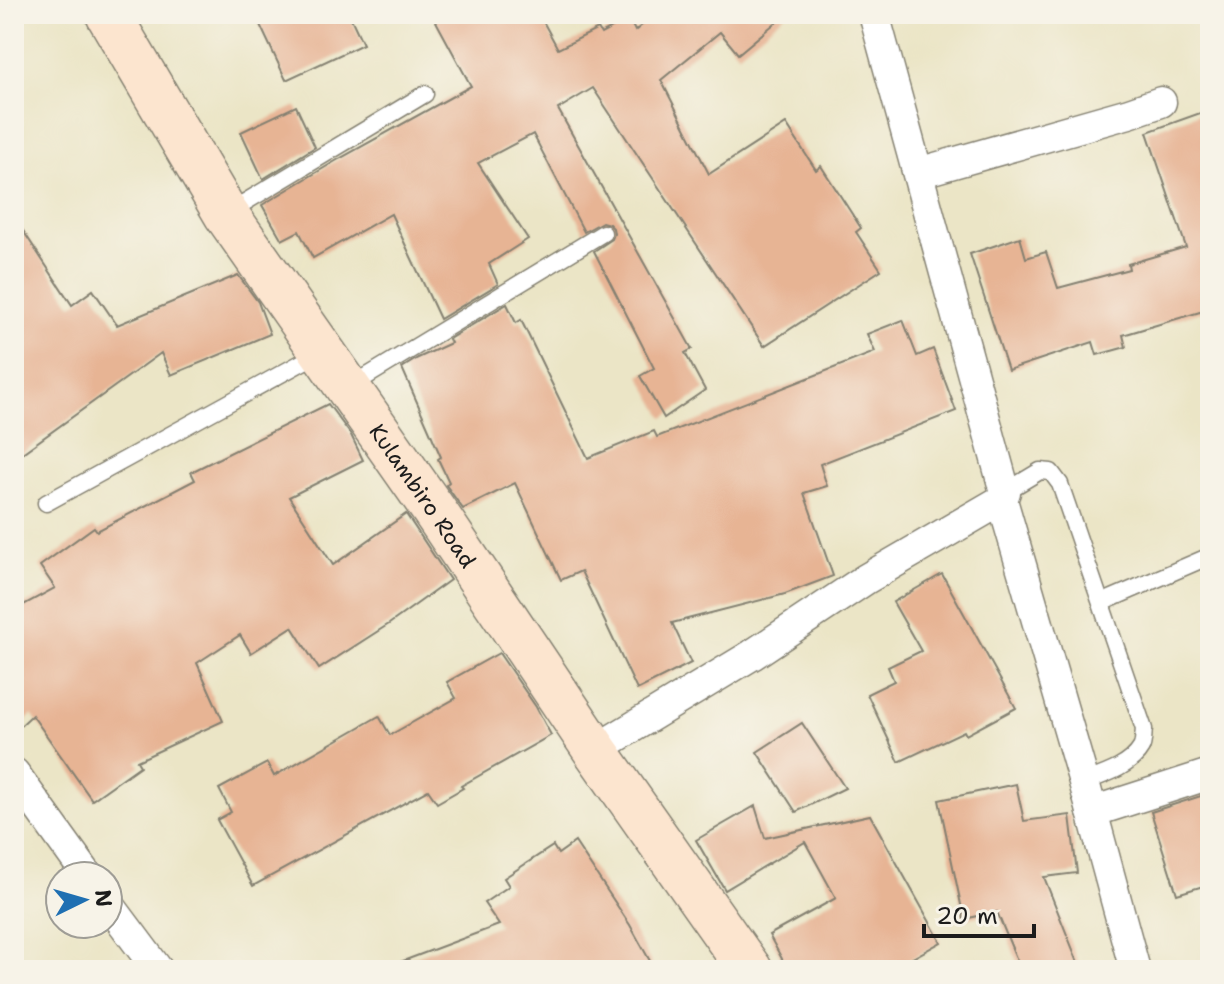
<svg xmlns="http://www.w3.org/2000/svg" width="1224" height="984" viewBox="0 0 1224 984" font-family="'Shantell Sans',sans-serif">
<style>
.building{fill:#e7b494}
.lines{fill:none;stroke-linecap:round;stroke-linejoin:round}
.lane-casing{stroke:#848071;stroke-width:19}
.street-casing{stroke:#848071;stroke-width:33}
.secondary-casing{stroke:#848071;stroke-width:47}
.lane{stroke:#fff;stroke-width:16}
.street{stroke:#fff;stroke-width:30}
.secondary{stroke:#fce5cf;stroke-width:44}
.labels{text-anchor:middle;stroke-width:8;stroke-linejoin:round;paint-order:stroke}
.street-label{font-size:22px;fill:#1c1c1c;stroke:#f7f3e8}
</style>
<rect width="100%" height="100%" fill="#f7f3e8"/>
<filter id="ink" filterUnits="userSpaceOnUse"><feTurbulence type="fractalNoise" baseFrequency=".0125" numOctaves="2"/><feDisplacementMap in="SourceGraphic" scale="16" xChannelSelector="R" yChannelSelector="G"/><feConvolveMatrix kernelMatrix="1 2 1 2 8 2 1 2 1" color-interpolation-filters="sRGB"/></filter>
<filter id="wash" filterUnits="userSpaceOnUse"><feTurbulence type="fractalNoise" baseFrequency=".006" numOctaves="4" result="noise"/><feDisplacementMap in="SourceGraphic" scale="32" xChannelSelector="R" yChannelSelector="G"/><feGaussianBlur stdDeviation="1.8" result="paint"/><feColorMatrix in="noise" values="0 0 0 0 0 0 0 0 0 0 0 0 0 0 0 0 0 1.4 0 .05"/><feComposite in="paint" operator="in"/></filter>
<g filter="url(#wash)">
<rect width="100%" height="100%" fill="#ebe5c6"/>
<g id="blocks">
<!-- building -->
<g class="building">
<polygon points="255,14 349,14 363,44 286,80"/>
<polygon points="432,14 539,14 558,49 598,29 601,34 629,19 635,31 655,14 786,14 738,54 720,32 661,80 709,174 786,124 816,170 821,166 861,228 856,232 881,270 764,346 593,88 558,109 692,349 685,353 705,390 664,418 640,376 654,368 594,251 612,239 614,234 613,228 609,224 602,222 584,232 533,134 478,163 528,239 489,264 498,284 440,319 391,214 313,258 299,231 282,240 262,205 339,159 471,86"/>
<polygon points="296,106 315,147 263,179 241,132"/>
<polygon points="1203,112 1210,132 1210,309 1123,335 1126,347 1097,355 1093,342 1008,370 970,254 1020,237 1026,258 1046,252 1058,288 1129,269 1128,264 1186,247 1147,132"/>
<polygon points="14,217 72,305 93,290 117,325 238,275 258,302 270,334 171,375 161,353 14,459"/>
<polygon points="507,304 516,323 521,320 588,458 654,431 657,437 875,352 867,334 903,320 917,356 933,349 956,411 820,464 827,486 804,493 833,576 785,594 672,623 691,663 637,690 581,571 561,580 515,483 463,509 446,485 449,482 438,459 441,457 402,368 418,358 451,343 449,339"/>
<polygon points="328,404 351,435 363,460 289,497 333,565 406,514 450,580 389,624 319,669 292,627 251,653 240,635 197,663 223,721 137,761 140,766 92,800 32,715 14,732 14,610 55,588 40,566 94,527 97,531 195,480 191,472"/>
<polygon points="942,574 1016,708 966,735 964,731 899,762 867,694 894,681 888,667 921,651 893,602"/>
<polygon points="499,653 536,707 551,735 461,786 463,788 437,803 428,790 253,886 217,820 231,812 219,789 267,763 274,776 379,716 390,735 456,698 447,682"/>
<polygon points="802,723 845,788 796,812 757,752"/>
<polygon points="1016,784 1024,821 1070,815 1077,873 1044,877 1081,970 1021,970 997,912 964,919 939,800"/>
<polygon points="1210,793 1210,884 1177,894 1151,812"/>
<polygon points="755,806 765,838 870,815 941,942 891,970 788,970 769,935 836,898 805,842 725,890 696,840"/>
<polygon points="575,842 630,925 655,970 387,970 387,967 499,925 484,903 509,886 504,878 553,846 558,854"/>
</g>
</g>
</g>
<g filter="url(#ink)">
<use href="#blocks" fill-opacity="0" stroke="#848071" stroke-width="2"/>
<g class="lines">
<!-- lane casing -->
<g class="lane-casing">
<g id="lane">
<polyline points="227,213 425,94"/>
<polyline points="351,386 603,233"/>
<path d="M1005 492 1040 471 1051 472 1060 484 1144 729C1143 735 1144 743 1141 748 1130 767 1103 775 1084 782"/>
<polyline points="46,503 321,352"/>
<polyline points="1101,603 1210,556"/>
</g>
</g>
<!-- street casing -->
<g class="street-casing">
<g id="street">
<polyline points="874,14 1005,492 1002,500 1084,782 1135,970"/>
<polyline points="918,173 1129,113 1161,102"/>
<polyline points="595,750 752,655 866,579 1002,500"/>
<polyline points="14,773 88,876"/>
<polyline points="1092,812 1210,774"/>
<polyline points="108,903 158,970"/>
</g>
</g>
<!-- secondary casing -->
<g class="secondary-casing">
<g id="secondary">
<path id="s1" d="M108 14 226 214 435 512 595 750 750 970"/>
</g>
</g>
<!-- lane -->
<use href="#lane" class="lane"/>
<!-- street -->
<use href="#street" class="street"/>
<!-- secondary -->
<use href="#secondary" class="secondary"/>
</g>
</g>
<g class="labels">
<!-- street labels -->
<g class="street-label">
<text dy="8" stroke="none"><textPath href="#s1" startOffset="576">Kulambiro Road</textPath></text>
</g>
</g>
<!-- margin -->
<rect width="1224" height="984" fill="none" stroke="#f7f3e8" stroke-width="48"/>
<!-- north arrow -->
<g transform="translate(84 900) rotate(85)"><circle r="38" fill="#f7f3e8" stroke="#9f9d96" stroke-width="2"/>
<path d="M0-6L14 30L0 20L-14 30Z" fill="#1f6fb2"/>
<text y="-12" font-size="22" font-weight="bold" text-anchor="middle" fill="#1c1c1c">N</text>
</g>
<!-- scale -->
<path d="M924 924v12h110v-12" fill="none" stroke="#1c1c1c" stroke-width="4"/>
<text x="936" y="924" font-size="24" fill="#1c1c1c" stroke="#f7f3e8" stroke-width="6" paint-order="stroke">20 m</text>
</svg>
